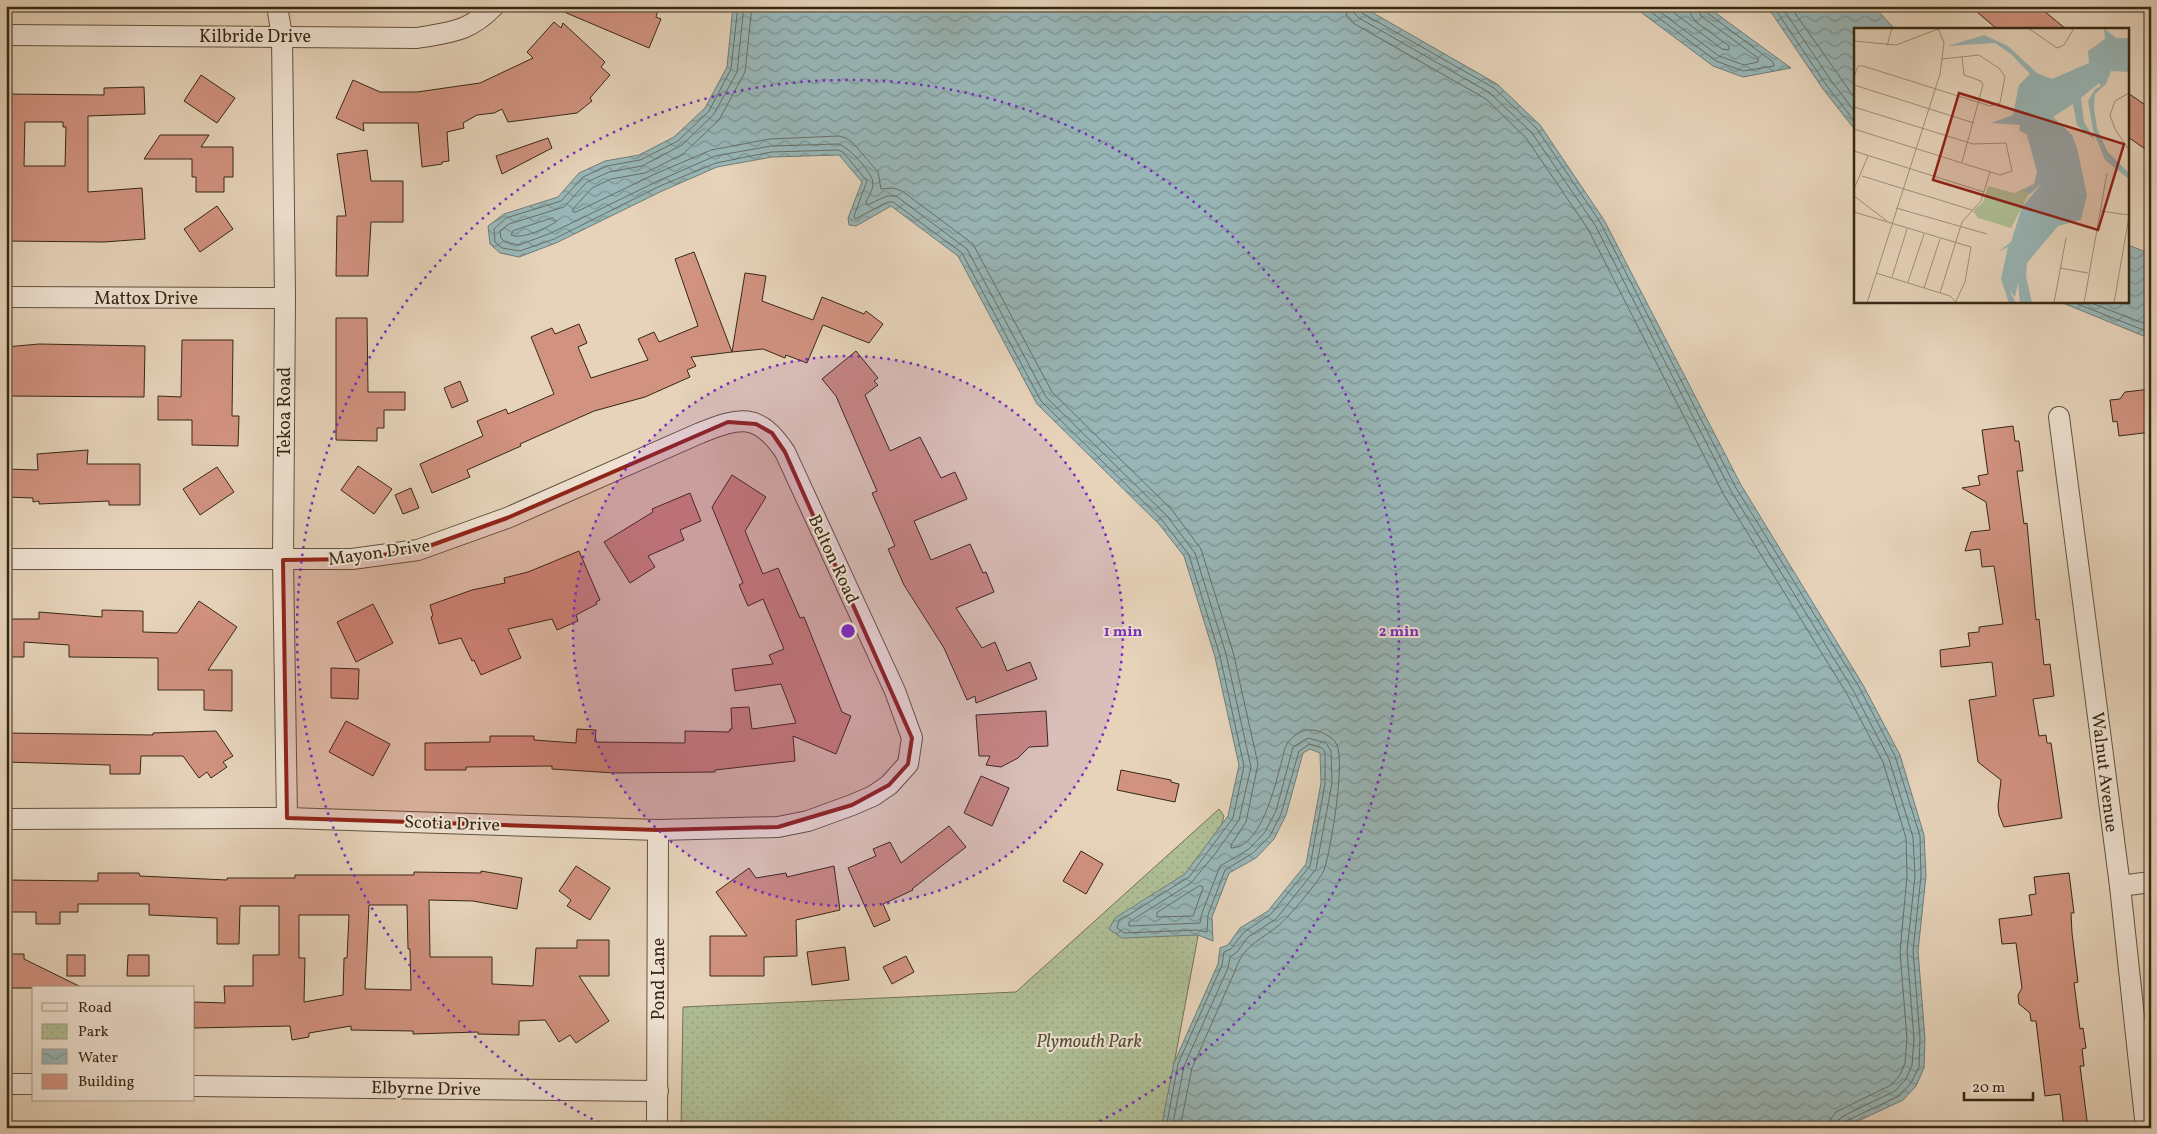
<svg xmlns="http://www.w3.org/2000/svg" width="2157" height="1134" viewBox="0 0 2157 1134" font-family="Vollkorn,serif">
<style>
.park{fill:url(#park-dots);stroke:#727354}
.water{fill:url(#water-waves);stroke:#717d76}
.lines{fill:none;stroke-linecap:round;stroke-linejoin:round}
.shore{stroke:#676f66;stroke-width:1}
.building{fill:#d19280;stroke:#362814;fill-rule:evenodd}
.minor-casing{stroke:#62533e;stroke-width:22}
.minor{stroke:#efe2d2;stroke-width:20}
.marked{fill:#8f2418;fill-opacity:0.2;stroke:#8f2418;stroke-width:4;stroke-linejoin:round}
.ring{fill:none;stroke:#7b2cbf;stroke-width:2.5;stroke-dasharray:2.5 5}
.labels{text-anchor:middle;stroke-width:4;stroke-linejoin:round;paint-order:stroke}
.street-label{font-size:18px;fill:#362814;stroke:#efe2d2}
.park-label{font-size:18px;font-style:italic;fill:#544e34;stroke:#efe2d2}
.inset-road{fill:none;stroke:#a08f78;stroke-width:1}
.view{fill:#8f2418;fill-opacity:0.15;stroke:#8f2418;stroke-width:2.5}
.inset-edge{fill:none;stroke:#362814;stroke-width:2.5}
.centre{fill:#7b2cbf;stroke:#efe2d2;stroke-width:2.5}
.ring-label{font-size:15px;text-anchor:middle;font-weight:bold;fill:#7b2cbf;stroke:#efe2d2;stroke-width:4;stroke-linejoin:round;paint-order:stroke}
</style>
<defs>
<pattern id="park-dots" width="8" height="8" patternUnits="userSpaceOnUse" patternTransform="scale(1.25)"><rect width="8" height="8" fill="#afbe95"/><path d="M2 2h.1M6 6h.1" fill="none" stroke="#97a380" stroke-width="1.8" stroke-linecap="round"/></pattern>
<pattern id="water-waves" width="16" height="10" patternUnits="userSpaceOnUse" patternTransform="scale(1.25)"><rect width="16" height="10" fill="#98b6b7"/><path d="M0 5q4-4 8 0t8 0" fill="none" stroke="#7d9494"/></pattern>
</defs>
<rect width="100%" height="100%" fill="#e6d3ba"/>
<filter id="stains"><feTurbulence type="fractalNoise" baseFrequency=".004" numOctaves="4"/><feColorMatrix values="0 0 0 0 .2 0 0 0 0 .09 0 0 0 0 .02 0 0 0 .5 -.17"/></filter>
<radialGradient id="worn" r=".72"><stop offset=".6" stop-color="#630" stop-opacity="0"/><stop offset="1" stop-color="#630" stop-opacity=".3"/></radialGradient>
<!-- park -->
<polygon class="park" points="1219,809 1224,816 1211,867 1162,1128 681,1128 683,1007 1016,992"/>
<!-- water -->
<g class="water">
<polygon points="733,6 1361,6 1497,84 1540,125 1604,220 1741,485 1863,685 1900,755 1924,835 1926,876 1918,951 1925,1039 1924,1068 1916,1086 1903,1100 1843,1128 1161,1128 1174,1063 1218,964 1220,948 1228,945 1240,928 1268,911 1306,864 1321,783 1320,753 1310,749 1303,753 1286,815 1274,839 1256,858 1229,873 1212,917 1213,941 1198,935 1122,938 1109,929 1115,918 1185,874 1228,816 1239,765 1215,657 1184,556 1159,524 1037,404 958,256 891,206 856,226 849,225 848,218 862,182 839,155 772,157 717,167 662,191 556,243 519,257 500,253 490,244 488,226 504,214 558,197 579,173 605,161 639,155 674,137 705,108 727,67"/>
<polygon points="1637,6 1706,6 1791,68 1743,77 1713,66 1642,13"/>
<polygon points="1767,6 1873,6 1895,29 1856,29 1856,131 1823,89"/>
<polygon points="2128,245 2151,254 2151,339 2058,301 2128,301"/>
</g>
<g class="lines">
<!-- shore -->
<g class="shore">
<polyline points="738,6 731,69 709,111 678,141 640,160 607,166 583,177 561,201 506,218 494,229 495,242 502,248 520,251 554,239 660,186 716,163 771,152 838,150 843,152 867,181 854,216 855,219 888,202 893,202 962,253 1041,401 1162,520 1189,555 1220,656 1244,766 1233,818 1189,877 1119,921 1117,928 1124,933 1197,930 1207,932 1208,915 1225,870 1253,853 1270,836 1281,814 1299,751 1310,744 1322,748 1325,752 1325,784 1310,866 1271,914 1244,932 1231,949 1224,952 1222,965 1178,1064 1166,1128"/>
<path d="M744 6 737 72 714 114 682 145 642 166 609 172 587 182 564 207 509 224 500 231 501 238 505 242 519 245 551 233 658 181 715 156 771 146 838 144C847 145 873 173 873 183 873 189 869 196 866 202L867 205 887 196H896L967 249 1046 397 1167 516 1195 553 1226 654 1251 767 1239 820 1215 854 1191 883 1129 922V926L1200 923 1202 913 1220 866 1249 849 1265 832 1276 811 1293 747 1308 738 1326 743 1331 751 1332 783 1316 869 1276 919 1248 937 1237 952 1230 957 1228 968 1184 1066 1172 1128"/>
<path d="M752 6 745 72 719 120 683 154 645 173 611 179 592 188 573 209V212H576L655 174 711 150 770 139 839 136 846 138 853 143 878 172 881 189 893 188 902 191 973 244 1052 392 1172 510 1201 549 1233 652 1258 764 1246 822 1231 845V848C1264 848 1278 773 1285 748 1289 739 1298 731 1308 730 1318 729 1333 736 1337 745 1345 764 1331 850 1324 870 1321 879 1286 920 1278 926 1259 941 1243 946 1235 971L1192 1068 1180 1128"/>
<polyline points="1345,6 1347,16 1353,23 1486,99 1526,138 1588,229 1724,495 1847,694 1883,762 1906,838 1907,876 1900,952 1907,1039 1905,1063 1900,1075 1891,1085 1836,1112 1830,1120 1829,1128"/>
<polyline points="1353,6 1354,13 1359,18 1490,93 1532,133 1595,225 1731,491 1853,690 1889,759 1913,837 1915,876 1907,951 1914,1039 1912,1065 1906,1079 1895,1091 1843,1116 1838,1121 1837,1128"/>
<polyline points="1359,6 1362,13 1494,88 1537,129 1600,222 1736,488 1859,687 1895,756 1920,836 1921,876 1913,951 1920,1038 1919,1067 1911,1083 1899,1096 1846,1121 1843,1128"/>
<polyline points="1643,6 1716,61 1743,71 1774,66 1773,62 1706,12 1704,6"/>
<polyline points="1652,6 1719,56 1744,65 1758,62 1758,58 1701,16 1697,6"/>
<polyline points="1665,6 1722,49 1729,50 1729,46 1696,22 1691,15 1690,6"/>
<polyline points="1773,6 1827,86 1856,123"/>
<polyline points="1781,6 1832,82 1856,113"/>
<polyline points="1790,6 1856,100"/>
<path d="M553 218 556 222C546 228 522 240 511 235L513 231Z"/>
<polyline points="2070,301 2151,333"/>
<polyline points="2086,301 2151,326"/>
<polygon points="1199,886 1202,886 1203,888 1193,916 1157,917 1157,913"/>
</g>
</g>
<!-- building -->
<g class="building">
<polygon points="550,6 659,6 656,17 661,19 649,48"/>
<polygon points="1970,6 2038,6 2066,29 1997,29"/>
<polygon points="554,22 561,28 563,23 605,62 601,67 610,75 590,98 592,101 577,113 508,122 502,109 494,113 477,115 463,123 464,128 447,132 449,161 442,162 442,164 422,167 418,123 363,123 364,131 336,118 353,80 380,92 417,92 480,83 533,58 527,52"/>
<polygon points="201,75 235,98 217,123 184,101"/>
<path d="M144 87 145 114 88 116V192L142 188 145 239 104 242 6 241V94L104 95V88ZM25 122H63V127H66L65 166H24Z"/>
<polygon points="2128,93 2151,109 2151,153 2128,137"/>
<polygon points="160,135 209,135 201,147 233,147 233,177 224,177 224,192 196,192 196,177 192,177 192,159 144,159"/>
<polygon points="548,138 552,148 502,174 496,156"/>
<polygon points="367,150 371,181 403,181 403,222 371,222 368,276 336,276 337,216 346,216 337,154"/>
<polygon points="217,206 233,229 200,252 184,229"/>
<polygon points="694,252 732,352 691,357 696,366 687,370 690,377 645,397 594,411 520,444 521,446 467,470 470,477 432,493 420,464 483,436 477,421 506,409 508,414 554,394 531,337 552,328 555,334 579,324 587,343 578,347 591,378 648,360 638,339 654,332 659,342 698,326 675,259"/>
<polygon points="745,273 766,276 762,301 813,320 822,297 864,314 866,311 883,324 869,343 823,325 807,363 786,355 785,358 763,349 732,352"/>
<polygon points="336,318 367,318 368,392 405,392 405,410 384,410 384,428 377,428 377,441 336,440"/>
<polygon points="182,340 233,340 232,416 239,416 238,446 192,445 192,420 158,420 158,396 181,397"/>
<polygon points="39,344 145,346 144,397 9,396 9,374 6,374 6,347"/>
<polygon points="856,351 878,378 874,381 878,385 865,395 890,451 920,437 941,478 955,472 967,499 914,521 931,560 970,544 983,573 986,572 994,592 956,608 982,648 995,642 1007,671 1030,662 1037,679 976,703 975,696 967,700 944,648 904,585 888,549 895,546 872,493 877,491 836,396 822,379"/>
<polygon points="460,381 468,401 452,408 444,388"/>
<polygon points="2151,389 2151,432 2119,436 2117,421 2113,422 2110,400 2120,399 2125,392"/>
<polygon points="2013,426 2015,441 2019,441 2023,471 2017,471 2024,524 2027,523 2036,620 2039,619 2044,665 2050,664 2054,696 2033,699 2039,736 2046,735 2047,743 2051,743 2062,818 2004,827 1999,815 1998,806 2001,780 1978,762 1969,700 1996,696 1992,662 1941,667 1940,650 1970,646 1968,633 1979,632 1979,627 2003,624 1994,566 1982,567 1980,549 1965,551 1971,532 1990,530 1986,502 1962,488 1980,485 1978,476 1988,474 1982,430"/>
<polygon points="88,450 87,464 140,464 140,505 109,505 109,501 39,504 39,501 33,502 33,498 6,497 6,469 38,470 37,454"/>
<polygon points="358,466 392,489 374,514 341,490"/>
<polygon points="217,467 234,492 200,515 183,489"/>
<polygon points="732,475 766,497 745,531 763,574 778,568 800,618 804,617 842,712 851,716 836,754 793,736 795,761 715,770 715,772 615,773 552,769 552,766 466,767 466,770 425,770 425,743 490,742 490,736 534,736 534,740 576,743 577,729 596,730 595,742 685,743 685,731 729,732 730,729 732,729 731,708 749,707 752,729 796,723 781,684 735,691 732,669 773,664 769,655 784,649 763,599 748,606 739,585 743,583 712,507"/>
<polygon points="411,488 419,508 403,514 395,495"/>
<polygon points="690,493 701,521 680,530 684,540 648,556 655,567 630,583 604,542 653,512 652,509"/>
<polygon points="579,551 600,600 596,602 597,604 576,615 578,621 557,630 552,619 508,629 521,658 481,675 474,660 472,661 461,638 439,644 431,617 433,616 430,605 472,590 505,583 504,578 528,572"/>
<polygon points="199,601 237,627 208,670 232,670 232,711 204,710 204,690 158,690 158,658 69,657 69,645 24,642 24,657 6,657 6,619 39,619 39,612 102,617 102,610 143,611 143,632 177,633"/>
<polygon points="373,604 393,643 356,662 337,622"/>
<polygon points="331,668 359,669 358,699 331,698"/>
<polygon points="1046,711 1048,746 1029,747 1018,758 1001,767 986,765 990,756 979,756 976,715"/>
<polygon points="346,721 390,744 373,776 329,752"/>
<polygon points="216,731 233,756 223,762 227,767 211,778 207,772 199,778 183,756 141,756 140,774 110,774 110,765 6,762 6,733 153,735 153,733"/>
<polygon points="1121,770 1171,780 1171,782 1179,784 1175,802 1117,790"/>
<polygon points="981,776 1009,788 992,826 964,813"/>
<polygon points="949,826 966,847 912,889 913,890 883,904 890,920 874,927 848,868 876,856 873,849 890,842 901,863"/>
<polygon points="1081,851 1103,864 1086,894 1063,881"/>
<polygon points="576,866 610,888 590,920 567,906 571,900 559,891"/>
<polygon points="834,866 840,910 796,920 797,956 764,957 764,976 710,976 710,936 747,936 716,892 749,868 756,878 786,873 787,877"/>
<path d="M481 871 522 878 517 909 473 901 429 900 430 957H492V984L533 986 536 948H577V940H609V976H579L609 1021 576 1043 570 1035 559 1042 545 1020 519 1021V1035L478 1034V1032L413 1034V1031L351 1030V1026L309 1033V1037L292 1040 290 1026 194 1028V1002L225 1003 224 986H253V955H279V906H240L239 944H217V918L149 915V904H78V912H60V924H36V912H6V880L98 881V873H139L140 876 227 880V878H295V875H414V872L481 873ZM369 905H407L408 949H410L411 990 365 989ZM299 915H349L347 958H344L343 995 304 1002 305 958H299Z"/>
<polygon points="2069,873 2074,913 2071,913 2072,933 2078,982 2074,983 2080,1029 2083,1028 2086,1048 2082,1049 2084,1066 2080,1066 2088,1128 2064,1128 2060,1094 2045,1096 2036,1021 2031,1021 2030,1013 2019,1004 2018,995 2022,988 2016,943 2002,944 1999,919 2032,915 2029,895 2036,894 2034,877"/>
<polygon points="845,947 849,980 812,985 807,952"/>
<polygon points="6,954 24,954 24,959 83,988 6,988"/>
<rect x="67" y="955" width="18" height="21"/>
<polygon points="128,955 149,955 149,976 127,976"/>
<polygon points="906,956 914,972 892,984 883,967"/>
</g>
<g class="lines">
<!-- minor casing -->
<g class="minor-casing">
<g id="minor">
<polyline points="277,6 282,36 285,298 283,560 287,818"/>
<path d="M6 35 417 38C451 32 469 32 494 6"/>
<polyline points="6,297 285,298"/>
<polyline points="2059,417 2120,886 2146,1128"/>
<path d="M6 559H352L418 550 507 518 700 433C740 417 758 412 785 452L895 691 912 738 908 764 889 785 873 796 852 805 808 821 778 827 658 830 287 818 6 819"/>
<polyline points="2120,886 2151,882"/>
<polyline points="6,1084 34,1084"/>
<polyline points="194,1086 658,1091"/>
<polyline points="657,1128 658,830"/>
</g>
</g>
<!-- minor -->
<use href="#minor" class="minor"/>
</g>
<!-- marked area -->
<path class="marked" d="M728 422 756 424 772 433 785 452 912 738 908 764 889 785 852 805 778 827 658 830 287 818 283 560 352 559 418 550 507 518Z"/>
<!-- distance rings -->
<circle cx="848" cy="631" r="275" fill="#7b2cbf" fill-opacity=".12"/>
<g class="ring">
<circle cx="848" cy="631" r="275"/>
<path d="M606 1126A551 551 0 1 1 1090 1126"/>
</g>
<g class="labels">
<!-- street labels -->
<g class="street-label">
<text x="255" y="42">Kilbride Drive</text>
<text x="146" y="304">Mattox Drive</text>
<text transform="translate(284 412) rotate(-90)" y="6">Tekoa Road</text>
<text transform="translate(379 552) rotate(-8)" y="6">Mayon Drive</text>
<text transform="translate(834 559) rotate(65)" y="6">Belton Road</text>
<text transform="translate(2105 772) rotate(83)" y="6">Walnut Avenue</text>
<text transform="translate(452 823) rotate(2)" y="6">Scotia Drive</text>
<text transform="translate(658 979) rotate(-90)" y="6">Pond Lane</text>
<text transform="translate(426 1088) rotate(1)" y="6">Elbyrne Drive</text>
</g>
<!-- park labels -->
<g class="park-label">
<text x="1089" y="1047">Plymouth Park</text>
</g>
</g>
<!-- overview -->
<g transform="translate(1854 28)">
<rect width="275" height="275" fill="#e6d3ba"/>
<path d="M180 156 157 200 124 190 119 183 129 174 134 158 160 165Z" fill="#afbe95"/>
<path d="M250 0 262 10H275V44L257 43 252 56 241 66 240 80 243 100 253 123 275 145V151L251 132 239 102 234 73 241 61 247 58 245 55 227 70 230 94 241 112 223 97 219 76 199 89 218 107 223 120 233 167 227 192 204 198 173 235 172 248 178 275H166L164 255 161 269 155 262 162 275H155L147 251 154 219 144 224 157 214 168 179 189 154 176 166 169 163 180 156 183 144 173 107 165 102 166 97 137 95 159 87 165 57 176 46 157 26 141 15 94 18 130 7 154 18 183 45 198 51 235 35 234 23 251 11Z" fill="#98b6b7"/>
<path class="inset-road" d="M174 0 203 20 210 17 220 0M0 13 42 17 87 0M33 18 38 0M108 29 110 47 127 53 129 57 108 134M0 49 4 38H9L136 78 146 75 151 49 146 41 125 27 88 31M0 57 120 95M275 65 261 73 256 87 261 101 275 122M0 79 119 116 152 115 158 143 146 147 0 101M0 123 130 164M8 148 118 182M0 161 14 128M0 168 33 193M42 180 133 206M247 183 275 187M0 184 117 219 111 254 102 273M206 240 234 245M22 245 96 268 103 275M38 249 53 201M54 254 70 206M70 260 86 211M86 265 108 194 127 173 136 144M13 275 86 46 90 15 84 0M200 275 212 210M230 275 253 145M260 275 275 189"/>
<path class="view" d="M105 65 270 116 244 202 79 152Z"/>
<rect width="275" height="275" class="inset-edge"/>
</g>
<circle cx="848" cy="631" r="8" class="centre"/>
<g class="ring-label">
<text x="1123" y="636">1 min</text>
<text x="1399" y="636">2 min</text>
</g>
<!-- margin -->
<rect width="2157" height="1134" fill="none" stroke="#e6d3ba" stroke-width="25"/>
<rect x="8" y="8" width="2142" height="1119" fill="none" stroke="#362814" stroke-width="2.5"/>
<rect x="12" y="12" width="2132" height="1109" fill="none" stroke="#362814"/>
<!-- legend -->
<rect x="32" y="986" width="162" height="115" fill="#efe2d2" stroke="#a59886"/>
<rect x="42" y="1003" width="25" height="8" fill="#efe2d2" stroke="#a59886"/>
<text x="78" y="1012" font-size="15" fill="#362814">Road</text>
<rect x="42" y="1024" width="25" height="15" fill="url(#park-dots)" stroke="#a59886"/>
<text x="78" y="1036" font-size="15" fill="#362814">Park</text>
<rect x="42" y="1049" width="25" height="15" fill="url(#water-waves)" stroke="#a59886"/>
<text x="78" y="1062" font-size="15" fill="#362814">Water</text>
<rect x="42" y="1074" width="25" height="15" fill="#d19280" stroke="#a59886"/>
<text x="78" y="1086" font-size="15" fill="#362814">Building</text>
<!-- scale -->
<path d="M1964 1092v8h69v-8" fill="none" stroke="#362814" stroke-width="2.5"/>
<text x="1972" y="1092" font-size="15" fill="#362814" stroke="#efe2d2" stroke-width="4" paint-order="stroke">20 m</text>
<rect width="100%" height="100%" filter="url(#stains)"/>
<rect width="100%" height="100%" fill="url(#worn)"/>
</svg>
